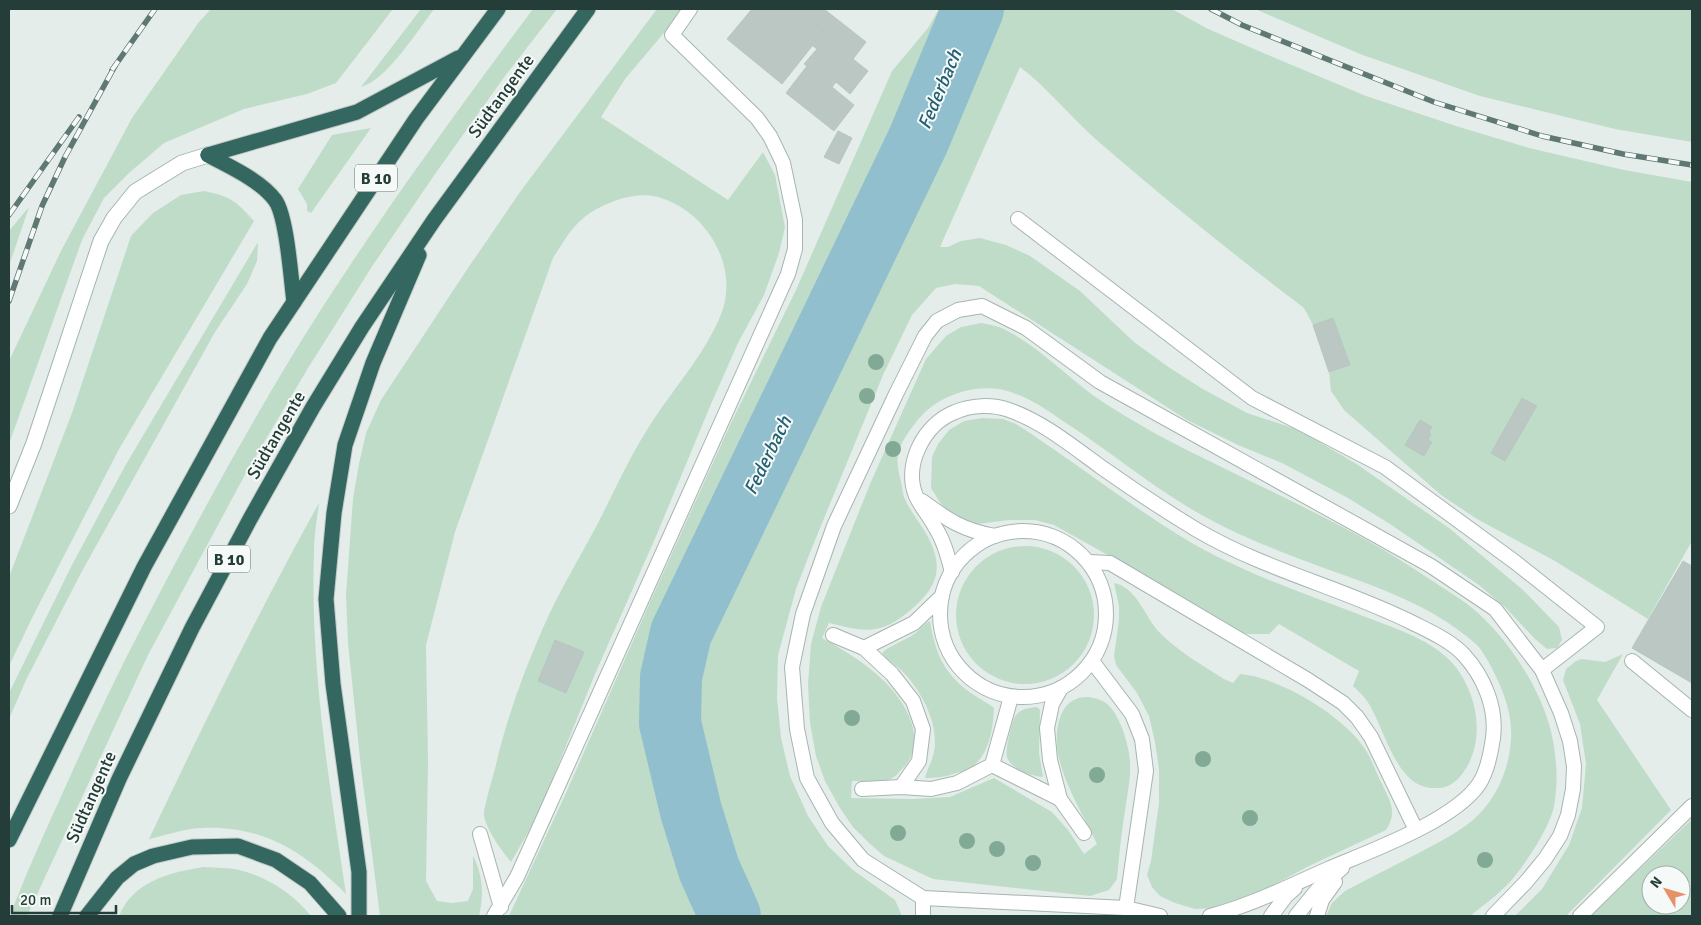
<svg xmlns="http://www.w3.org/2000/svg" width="1701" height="925" viewBox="0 0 1701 925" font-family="Signika,sans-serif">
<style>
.green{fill:#bfdcc9;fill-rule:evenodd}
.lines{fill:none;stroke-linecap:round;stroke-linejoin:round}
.river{stroke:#91bfcd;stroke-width:62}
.building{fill:#bac7c3;stroke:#b7c6c1}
.lane-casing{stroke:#a7b5b1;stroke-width:16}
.street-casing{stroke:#a7b5b1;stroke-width:17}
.highway-casing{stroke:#c2c9c7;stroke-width:17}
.lane{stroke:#fff;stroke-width:14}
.street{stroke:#fff;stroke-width:15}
.highway{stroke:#336760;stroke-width:15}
.rail-casing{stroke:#607874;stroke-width:5.5}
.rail{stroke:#f5f9f7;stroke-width:4;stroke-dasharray:11;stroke-linecap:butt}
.tree{fill:#82a995}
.labels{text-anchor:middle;stroke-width:4;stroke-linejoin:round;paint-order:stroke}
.shield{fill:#f5f9f7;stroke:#637571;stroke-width:1}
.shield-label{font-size:16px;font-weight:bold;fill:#253d38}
.street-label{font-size:18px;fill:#253d38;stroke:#f5f9f7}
.water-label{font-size:19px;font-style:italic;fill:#246074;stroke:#f5f9f7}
</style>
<rect width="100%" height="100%" fill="#e4edea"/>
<!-- green -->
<g class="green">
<polygon points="211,9 393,9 336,83 307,94 244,109 164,143 129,173 104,198 82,240 9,444 9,361 61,251 132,118 199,22"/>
<path d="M421 9H434C418 30 386 81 361 87Z"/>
<path d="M533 9H557L505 76 435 174 373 265 308 368 247 471 148 655 27 916H10C26 873 45 832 64 790 89 734 115 678 144 623 199 517 256 412 320 311 387 207 459 108 533 9Z"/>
<path d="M657 9H684L625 79 601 117 728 200 763 152 775 175 785 227 779 253 764 295 738 343 711 404 657 534 595 674 538 815 511 862C502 851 487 831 484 816 483 808 495 771 497 760 508 715 524 671 543 628 558 593 579 559 597 525 613 494 628 460 647 430 670 392 702 359 720 317 741 269 708 211 658 197 636 191 609 201 590 213 573 224 564 241 553 258L455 532 426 645 428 762 426 881 437 901 452 903 468 901 473 889V856C483 875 484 895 479 916H380L361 768 348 643 346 595 353 499 359 464 366 433 381 400 466 271 520 192Z"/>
<path d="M939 9H1172L1206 28 1275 58 1366 96 1459 127 1529 148 1624 170 1692 182V541L1648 619 1555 561 1477 519 1441 495 1344 410 1331 391 1329 372 1350 365 1333 318 1313 325 1304 308C1234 255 1166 200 1100 143 1072 119 1049 89 1020 67L940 247H948L961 241 980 238 1006 245 1030 256 1080 291 1134 342 1167 366 1201 388 1247 413 1299 430 1358 465 1449 528 1523 590 1559 627 1562 640 1557 648 1547 649 1535 639 1505 607 1479 585 1390 524 1348 498 1282 463 1238 445 1187 420 979 286 955 284 936 288 912 315 883 375 811 550 796 589 778 655 777 698 781 738 790 776 808 816 828 846 853 870 895 900 902 916H509L566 793 651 600 731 423 796 290 892 71 928 28ZM1523 398 1537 407 1505 461 1491 452Z"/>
<polygon points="1255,9 1692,9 1692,142 1615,129 1480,96 1360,54"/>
<polygon points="371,128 311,213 307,211 307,204 298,189 332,135"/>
<path d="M204 191C230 196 236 201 254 221L119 449 33 616 9 666V577L72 413 131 236 153 213 181 195Z"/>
<polygon points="29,207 9,266 9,231"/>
<polygon points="258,242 257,261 247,284 215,332 81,573 26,680 9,719 9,693 72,565 125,466"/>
<path d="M981 323C987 324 993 325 999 327 1031 340 1066 375 1094 396 1114 410 1137 423 1158 435 1248 483 1343 520 1428 578 1444 589 1463 599 1478 613 1512 644 1545 695 1553 741 1557 762 1558 785 1554 806 1550 828 1522 870 1506 886 1495 897 1482 906 1470 916H1326L1332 903 1345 891C1373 876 1402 862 1430 847 1449 837 1469 826 1483 810 1500 790 1509 766 1511 740 1513 711 1501 685 1488 661 1484 655 1482 650 1477 645 1424 597 1352 580 1287 554 1253 541 1219 526 1188 507 1146 482 1108 450 1066 423 1051 413 1034 400 1016 394 992 384 965 388 942 400 926 408 916 421 906 436 896 452 896 460 900 478 902 484 902 491 904 497 909 509 917 519 924 530 946 567 939 587 907 613 879 636 862 631 829 623L822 638C844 650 867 664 885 682 907 704 929 742 902 769 900 771 897 775 894 777 885 783 863 781 852 781L851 798 913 799 950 797 994 778 1052 812 1068 830 1084 854 1097 844C1083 814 1065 787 1058 754 1054 730 1059 695 1089 697 1094 698 1102 700 1106 703 1120 714 1129 745 1130 762 1131 776 1128 790 1126 804 1122 829 1119 854 1117 879L1109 890 1090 896 933 879 884 856 869 843 853 827 840 808 825 781 816 756 810 723 808 684 811 644 821 607 870 484 926 359 946 336 961 327Z"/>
<path d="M983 418 1003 419 1016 424C1075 462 1130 506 1190 542 1242 572 1302 593 1358 614 1390 627 1432 638 1455 666 1476 693 1484 732 1469 763 1463 775 1452 789 1437 788 1433 788 1429 788 1425 787 1394 779 1383 724 1367 701 1363 695 1358 691 1353 686L1359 671 1279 624 1269 634H1245L1230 629 1140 573 1054 525 1035 520H1009L977 524 954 516 941 504 931 488 932 457 938 444 949 430 964 421Z"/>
<path d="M319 503C317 519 314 536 314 552 310 667 329 781 346 894 304 852 263 825 201 828 184 829 166 835 149 839 203 725 258 613 319 503Z"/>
<circle cx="1025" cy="615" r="69"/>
<path d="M1114 583C1136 587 1145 616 1158 631 1176 650 1202 665 1224 679L1233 683 1240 674C1279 677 1344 716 1365 749 1372 759 1376 773 1382 784 1390 801 1398 812 1386 830L1311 865 1249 898 1213 908 1195 909 1175 903 1160 896 1152 887 1147 875 1151 861 1159 803V769L1155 742 1149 716 1137 693 1116 665 1114 656 1119 620V606Z"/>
<path d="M930 621C935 653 944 674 971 693 979 699 987 702 994 708 993 730 989 755 971 768 967 771 961 772 956 773 946 777 936 778 925 778 927 769 931 764 933 756 941 728 923 694 905 674 898 666 888 662 882 653 887 647 906 640 914 634 920 630 923 624 930 621Z"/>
<polygon points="1623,654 1597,700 1671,810 1566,916 1515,916 1542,889 1569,845 1582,808 1586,764 1580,724 1563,680 1566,669 1576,661 1582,659 1605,662"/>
<path d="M1037 707 1040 710 1039 753 1043 777C1031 776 1011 769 1007 757 1005 750 1012 720 1016 715 1022 708 1029 708 1037 707Z"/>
<path d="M1692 819V916H1591ZM1651 875H1681V905H1651Z"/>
<path d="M203 867C216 868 230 867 243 871 269 878 294 895 311 916H119C134 881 168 873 203 867Z"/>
</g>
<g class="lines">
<!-- river -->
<polyline class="river" points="730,916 709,869 691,811 670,723 671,677 681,633 918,141 973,9"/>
</g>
<!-- building -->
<g class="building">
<polygon points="752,9 821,9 811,21 824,31 782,84 727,39"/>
<polygon points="821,9 824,9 866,42 853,59 868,71 850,94 836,82 832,87 854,105 834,131 786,93 807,66 804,64 817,49 813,46 824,31 811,21"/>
<polygon points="838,131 852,138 839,164 824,157"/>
<polygon points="1333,318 1350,365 1329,372 1313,325"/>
<polygon points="1522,398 1537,406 1505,461 1491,453"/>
<polygon points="1420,420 1432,427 1429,432 1431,434 1428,440 1432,442 1424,456 1405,445"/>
<polygon points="1683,561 1692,566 1692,683 1632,648"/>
<polygon points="555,640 584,652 566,693 538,681"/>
</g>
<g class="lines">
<!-- lane casing -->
<g class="lane-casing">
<g id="lane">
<polyline points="1018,219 1252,398 1385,467 1515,562 1597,627 1542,670"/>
<path d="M922 501C948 520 962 530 995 536"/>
<circle cx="1023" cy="614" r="83"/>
<polyline points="1089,562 1110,563 1308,680 1343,703 1357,717 1371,737 1416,830"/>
<path d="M952 572C948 557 944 541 935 527 930 517 921 507 916 496 903 465 924 424 955 412 971 405 992 404 1009 410 1043 422 1072 446 1101 467 1132 489 1164 510 1197 530 1265 570 1343 588 1413 623 1431 632 1451 641 1464 655 1484 677 1497 708 1493 738 1491 752 1487 772 1479 784 1454 821 1370 851 1328 869 1289 886 1252 905 1210 916"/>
<polyline points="833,635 864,648 892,674 913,701 923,729 919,761 901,787"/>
<polyline points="864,648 914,623 942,596"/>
<polyline points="1092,661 1132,714 1142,739 1146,771 1126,908"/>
<polyline points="1632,661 1692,710"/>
<polyline points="1061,688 1052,704 1047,728 1050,760 1060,799 1084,833"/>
<polyline points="992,765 1060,799"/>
<polyline points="862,789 901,787 931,789 957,783 992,765 1011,697"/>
<polyline points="480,834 501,907"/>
<polyline points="494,916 517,877 788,274 795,249 795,220 783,163 770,136 757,118 672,35 690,9"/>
<polyline points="923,916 923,898"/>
<polyline points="1160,916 1126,908 923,898 863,860 832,823 807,778 797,729 792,667 803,614 834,526 896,394 925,336 937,321 958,310 982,306 1026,328 1100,382 1431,566 1495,609 1542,670 1561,713 1570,741 1574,766 1573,789 1568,815 1560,836 1545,859 1526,882 1493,916"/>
<polyline points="1271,916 1286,896 1295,888"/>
<polyline points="1296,916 1318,889 1342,868"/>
<polyline points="1317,916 1322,900 1335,882"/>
<polyline points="1580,916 1692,806"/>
</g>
</g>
<!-- street casing -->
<g class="street-casing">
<polyline id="street" points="9,506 34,443 101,241 114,218 135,192 182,163 208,155"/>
</g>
<!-- highway casing -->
<g class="highway-casing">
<g id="highway">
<polyline points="208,155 357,112 458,58"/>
<path d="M208 155C230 167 260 180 275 200 287 216 291 280 294 302"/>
<polyline points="9,840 144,567 270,338 416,119 498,9"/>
<polyline points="60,916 119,779 192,628 250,519 313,407 362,327 434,220 588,9"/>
<polyline points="87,916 117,878 134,864 153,856 192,847 238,846 276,860 310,883 339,916"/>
<polyline points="359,916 359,872 333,684 326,599 334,513 345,445 373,363 419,255"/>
</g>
</g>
<!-- lane -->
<use href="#lane" class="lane"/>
<!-- street -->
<use href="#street" class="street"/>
<!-- highway -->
<use href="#highway" class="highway"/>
<!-- rail casing -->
<g class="rail-casing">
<g id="rail">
<polyline points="1211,9 1242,25 1434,102 1542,136 1623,154 1692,165"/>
<polyline points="112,70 155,9"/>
<polyline points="9,215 79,117"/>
<polyline points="9,301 42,206 65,157 115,66"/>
</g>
</g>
<!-- rail -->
<use href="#rail" class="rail"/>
</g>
<!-- trees -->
<g class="tree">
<circle cx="876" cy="362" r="8"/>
<circle cx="867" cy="396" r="8"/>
<circle cx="893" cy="449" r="8"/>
<circle cx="852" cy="718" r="8"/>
<circle cx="1203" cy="759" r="8"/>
<circle cx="1097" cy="775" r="8"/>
<circle cx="1250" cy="818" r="8"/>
<circle cx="898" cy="833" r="8"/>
<circle cx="967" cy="841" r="8"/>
<circle cx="997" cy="849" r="8"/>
<circle cx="1485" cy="860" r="8"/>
<circle cx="1033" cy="863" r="8"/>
</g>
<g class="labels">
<!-- shield labels -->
<g class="shield">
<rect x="355" y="164.5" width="42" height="27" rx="4"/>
<rect x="208" y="545.5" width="42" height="27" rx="4"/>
</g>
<g class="shield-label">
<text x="376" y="184">B 10</text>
<text x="229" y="565">B 10</text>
</g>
<!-- street labels -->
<g class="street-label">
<text transform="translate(501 96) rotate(-54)" y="6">Südtangente</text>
<text transform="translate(276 435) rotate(-60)" y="6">Südtangente</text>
<text transform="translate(91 797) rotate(-66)" y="6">Südtangente</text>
</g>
<!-- water labels -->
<g class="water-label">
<text transform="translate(939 89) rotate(-67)" y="7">Federbach</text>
<text transform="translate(767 455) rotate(-64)" y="7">Federbach</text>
</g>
</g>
<!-- border -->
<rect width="1701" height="925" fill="none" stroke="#253d38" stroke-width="20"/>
<!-- north arrow -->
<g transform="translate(1666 890) rotate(308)"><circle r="24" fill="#f5f9f7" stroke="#a2aeab"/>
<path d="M0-4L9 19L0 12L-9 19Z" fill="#e69269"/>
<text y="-8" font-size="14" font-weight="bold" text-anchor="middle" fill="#253d38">N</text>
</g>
<!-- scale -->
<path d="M12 905v8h104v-8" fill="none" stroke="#253d38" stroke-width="2.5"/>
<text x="20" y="905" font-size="15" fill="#253d38" stroke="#f5f9f7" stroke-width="4" paint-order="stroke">20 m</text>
</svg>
